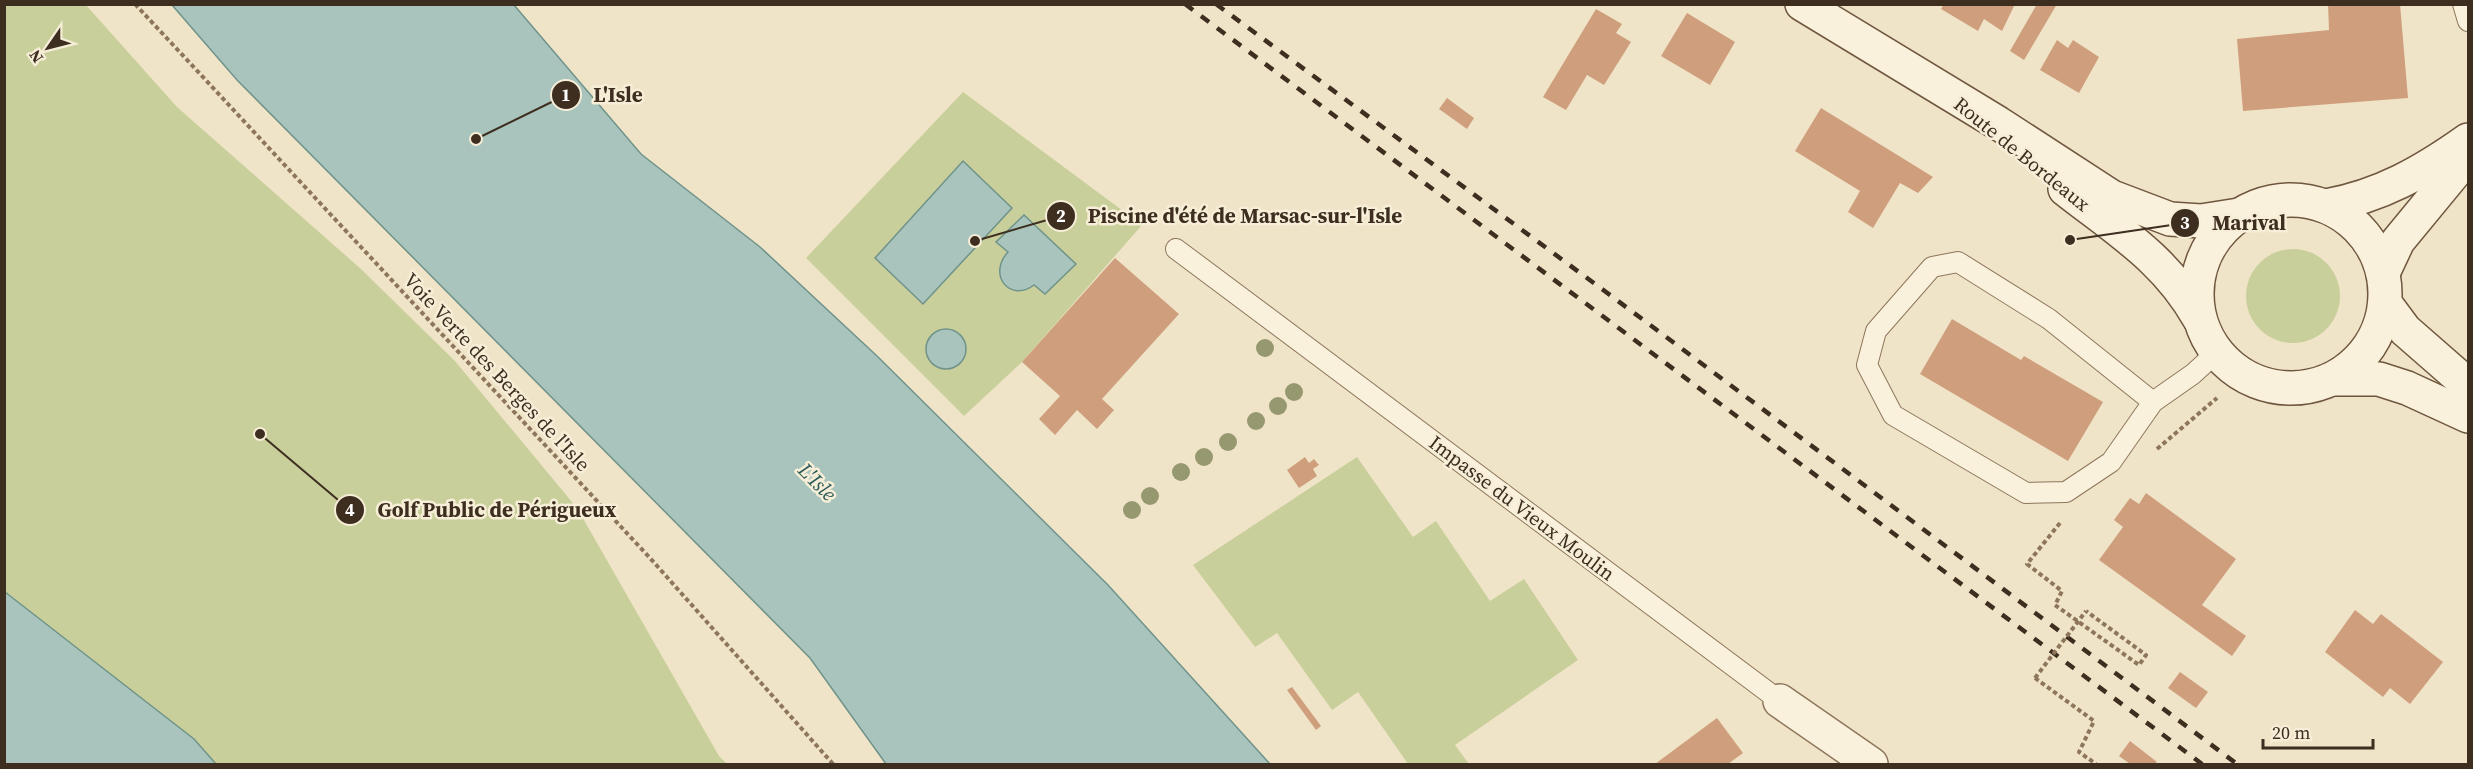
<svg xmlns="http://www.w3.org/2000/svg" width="2473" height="769" viewBox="0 0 2473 769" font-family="'Source Serif 4',serif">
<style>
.green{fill:#c9cf9b}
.water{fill:#a9c4bc;stroke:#6f938a;stroke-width:1.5}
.building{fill:#cf9f7d}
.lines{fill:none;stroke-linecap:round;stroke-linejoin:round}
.service-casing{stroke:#8d765c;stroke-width:22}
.minor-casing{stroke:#8d765c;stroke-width:36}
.secondary-casing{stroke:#6f573f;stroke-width:36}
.path{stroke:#8d765c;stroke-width:4;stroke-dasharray:4.5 3;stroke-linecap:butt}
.service{stroke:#faf1dc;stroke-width:20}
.minor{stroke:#faf1dc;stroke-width:33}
.secondary{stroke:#faf1dc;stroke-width:33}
.rail{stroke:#3d2e20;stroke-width:4.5;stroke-dasharray:10 10;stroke-linecap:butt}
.path-bridge{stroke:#8d765c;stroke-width:4;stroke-dasharray:4.5 3;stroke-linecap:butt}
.tree{fill:#96986f}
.labels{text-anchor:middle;stroke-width:5;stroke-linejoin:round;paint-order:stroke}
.street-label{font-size:20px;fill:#3d2e20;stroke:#f7eed8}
.water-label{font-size:21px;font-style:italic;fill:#2f5d5a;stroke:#f7eed8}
.leader{fill:none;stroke:#3d2e20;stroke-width:2}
.callout-dot{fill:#3d2e20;stroke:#f7eed8;stroke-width:2}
.mark-label{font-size:18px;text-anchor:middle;font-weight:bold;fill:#fff}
.callout-label{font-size:21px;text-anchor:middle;font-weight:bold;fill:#3d2e20;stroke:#f7eed8;stroke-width:5;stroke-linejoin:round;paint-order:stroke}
</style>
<rect width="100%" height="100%" fill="#f0e4c8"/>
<!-- green -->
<g class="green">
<polygon points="4,5 86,5 177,107 361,269 455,361 577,508 719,756 727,764 5,764"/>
<polygon points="963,92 1142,225 1022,362 964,416 806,258"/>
<circle cx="2293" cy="296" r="47"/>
<polygon points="1357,457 1413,537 1436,521 1490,601 1524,579 1578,660 1455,745 1469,764 1408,764 1358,692 1332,710 1277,633 1255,647 1193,565"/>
</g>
<!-- water -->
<g class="water">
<polygon points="172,5 514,5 641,154 760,247 877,356 1108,585 1270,764 886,764 810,658 237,80"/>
<polygon points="963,161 1012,208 923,304 875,258"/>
<path d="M1024 215 1076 264 1045 294 1034 285C1010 303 987 275 1008 252L996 242Z"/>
<circle cx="946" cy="349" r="20"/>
<polygon points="5,592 194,739 216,764 5,764"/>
</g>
<!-- building -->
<g class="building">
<polygon points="1944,4 2015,4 2002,31 1984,19 1978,31 1941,9"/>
<polygon points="2037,4 2057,4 2024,60 2010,51"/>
<polygon points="2328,4 2400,4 2408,98 2243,111 2237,39 2329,30"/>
<polygon points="1596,9 1622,24 1616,33 1631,42 1604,85 1587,75 1566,110 1543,97"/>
<polygon points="1687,13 1735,42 1710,85 1661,56"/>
<polygon points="2057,40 2068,48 2073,40 2099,57 2079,93 2040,70"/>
<polygon points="1447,98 1474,118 1467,129 1439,109"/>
<polygon points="1821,108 1912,164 1933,177 1918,193 1900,183 1873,228 1848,212 1860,191 1795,151"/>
<polygon points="1115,258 1179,314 1102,399 1114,410 1097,429 1077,410 1055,435 1039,419 1060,396 1022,362"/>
<polygon points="1952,319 2021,360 2024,356 2103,402 2068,461 1920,374"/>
<polygon points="1305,457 1309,463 1314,459 1319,465 1313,469 1317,476 1299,488 1287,470"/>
<polygon points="2146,493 2236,559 2202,605 2246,636 2232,656 2099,560 2123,527 2114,520 2130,498 2139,504"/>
<polygon points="2355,610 2373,624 2381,614 2443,662 2410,704 2390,688 2383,697 2325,652"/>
<polygon points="2180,672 2208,692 2196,708 2168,688"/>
<polygon points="1292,687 1321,726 1316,730 1287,690"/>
<polygon points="1717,718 1743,753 1728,764 1655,764"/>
<polygon points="2130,741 2157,762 2154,764 2130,764 2119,756"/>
</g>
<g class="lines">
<!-- service casing -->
<g class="service-casing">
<g id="service">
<polyline points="2463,4 2468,21"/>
<polyline points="1176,249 1780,701"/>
<polyline points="2153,402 2049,319 1958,262 1932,267 1876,331 1867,365 1893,415 2026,493 2066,492 2111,462 2153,402 2193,374 2217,352"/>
</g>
</g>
<!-- minor casing -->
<g class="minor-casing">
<polyline id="minor" points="1780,701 1871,764"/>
</g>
<!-- secondary casing -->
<g class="secondary-casing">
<g id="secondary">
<polyline points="1802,4 1998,123 2112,197 2170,219 2201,221 2239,215"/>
<path d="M2065 189C2117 230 2166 259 2199 318"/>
<circle cx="2291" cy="294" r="94"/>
<path d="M2326 206C2381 196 2423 172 2468 140"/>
<polyline points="2383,273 2398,241 2468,156"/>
<polyline points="2385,303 2405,330 2468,385"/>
<polyline points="2333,379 2379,379 2407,388 2468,416"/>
</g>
</g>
<!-- path -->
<g class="path">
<polyline points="135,4 650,558 833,764"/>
<polyline points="2157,449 2217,398"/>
<polyline points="2060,523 2027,564 2062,591 2055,605 2139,665 2146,655 2086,611"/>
<polyline points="2035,678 2094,721 2079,752 2096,764"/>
</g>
<!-- service -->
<use href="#service" class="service"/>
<!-- minor -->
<use href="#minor" class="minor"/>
<!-- secondary -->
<use href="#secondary" class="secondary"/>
<!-- rail -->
<g class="rail">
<polyline points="1185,4 2202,764"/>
<polyline points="1216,4 1606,292 2237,764"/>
</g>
<!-- path-bridge -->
<polyline class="path-bridge" points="2035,678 2086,611"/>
</g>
<!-- trees -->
<g class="tree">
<circle cx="1265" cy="348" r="9"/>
<circle cx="1294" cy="392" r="9"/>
<circle cx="1278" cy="406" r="9"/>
<circle cx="1256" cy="421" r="9"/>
<circle cx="1228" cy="442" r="9"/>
<circle cx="1204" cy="457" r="9"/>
<circle cx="1181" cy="472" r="9"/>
<circle cx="1150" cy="496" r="9"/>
<circle cx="1132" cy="510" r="9"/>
</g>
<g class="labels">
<!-- street labels -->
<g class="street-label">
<text transform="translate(2022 154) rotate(39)" y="7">Route de Bordeaux</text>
<text transform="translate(497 372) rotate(47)" y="7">Voie Verte des Berges de l'Isle</text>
<text transform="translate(1522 508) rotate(37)" y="7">Impasse du Vieux Moulin</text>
</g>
<!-- water labels -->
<g class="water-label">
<text transform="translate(817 482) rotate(45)" y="7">L'Isle</text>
</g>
</g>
<!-- callouts -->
<path class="leader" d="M476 139L566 95M975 241L1061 216M2070 240L2185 223M260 434L350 510"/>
<g class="callout-dot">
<circle cx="476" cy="139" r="6"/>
<circle cx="975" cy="241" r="6"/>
<circle cx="2070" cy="240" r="6"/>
<circle cx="260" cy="434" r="6"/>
<circle cx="566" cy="95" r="15"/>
<circle cx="1061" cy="216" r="15"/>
<circle cx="2185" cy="223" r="15"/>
<circle cx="350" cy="510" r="15"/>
</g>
<g class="mark-label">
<text x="566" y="101">1</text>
<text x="1061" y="222">2</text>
<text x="2185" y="229">3</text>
<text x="350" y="516">4</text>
</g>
<g class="callout-label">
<text x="618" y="102">L'Isle</text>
<text x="1245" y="223">Piscine d'été de Marsac-sur-l'Isle</text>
<text x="2249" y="230">Marival</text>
<text x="497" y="517">Golf Public de Périgueux</text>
</g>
<!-- border -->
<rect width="2473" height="769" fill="none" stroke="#3d2e20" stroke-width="12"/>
<!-- north arrow -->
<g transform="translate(48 48) rotate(235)" stroke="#f7eed8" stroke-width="4.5" paint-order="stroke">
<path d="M0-4.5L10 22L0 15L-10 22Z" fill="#3d2e20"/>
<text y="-9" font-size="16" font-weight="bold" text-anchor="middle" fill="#3d2e20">N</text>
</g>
<!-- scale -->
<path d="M2263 739v9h110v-9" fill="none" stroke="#3d2e20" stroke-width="3"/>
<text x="2272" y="739" font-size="18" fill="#3d2e20" stroke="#f7eed8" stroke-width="4.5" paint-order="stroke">20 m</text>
</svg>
